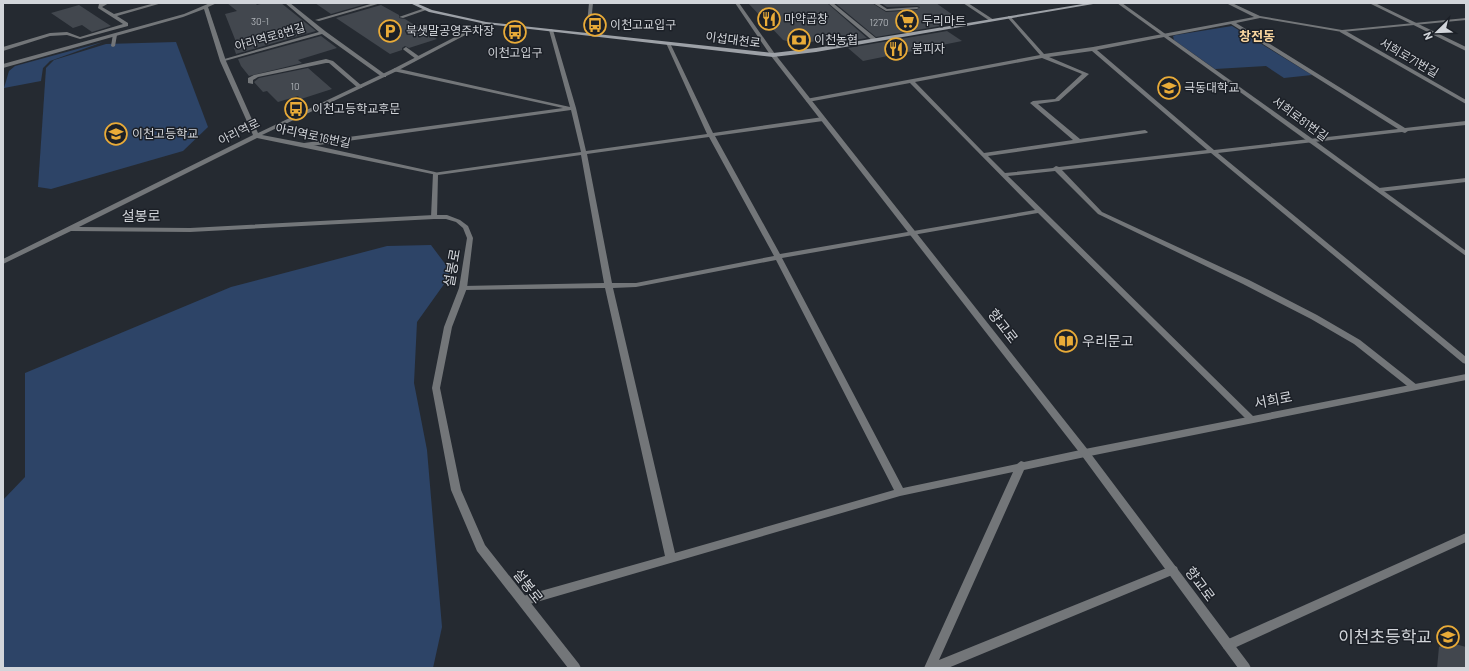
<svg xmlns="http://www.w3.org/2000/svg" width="1469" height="671" viewBox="0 0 1469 671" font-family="Barlow,'Noto Sans KR',sans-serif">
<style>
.green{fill:#2d4467}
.building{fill:#42474e}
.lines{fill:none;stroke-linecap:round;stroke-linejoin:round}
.service{fill:#737679;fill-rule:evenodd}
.minor{fill:#737679;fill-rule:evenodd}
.tertiary{fill:#737679;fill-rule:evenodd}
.secondary{fill:#9da1a7;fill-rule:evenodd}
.labels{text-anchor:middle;stroke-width:3;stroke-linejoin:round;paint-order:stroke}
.far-number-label{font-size:10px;fill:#aeb2b7}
.far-poi-label{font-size:12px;fill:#d2d5da;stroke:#1c2027;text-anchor:start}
.far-street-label{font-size:12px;fill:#d2d5da;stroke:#1c2027}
.far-quarter-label{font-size:13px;font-weight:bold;fill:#f9d6a0;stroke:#1c2027}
.street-label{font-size:14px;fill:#d2d5da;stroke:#1c2027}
.poi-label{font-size:14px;fill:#d2d5da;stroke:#1c2027;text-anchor:start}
.near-poi-label{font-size:17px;fill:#d2d5da;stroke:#1c2027;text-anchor:end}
</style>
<rect width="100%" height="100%" fill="#252a31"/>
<!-- green -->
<g class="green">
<polygon points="1232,26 1312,75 1284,78 1266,66 1215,69 1174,40 1173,36 1176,35"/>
<polygon points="103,42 50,61 43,68 41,81 4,88 9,71 15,66"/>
<polygon points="176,42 208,127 183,151 51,189 38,187 46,68 54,60 106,44"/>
<polygon points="431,245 452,273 417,322 414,383 427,450 442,627 433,668 3,668 3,500 25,477 25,373 231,287 387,246"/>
</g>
<!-- building -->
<g class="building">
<polygon points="227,3 255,3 257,5 264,3 281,3 316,31 236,54 234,48 238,47 225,14 237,11"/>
<polygon points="315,3 369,3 331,14"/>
<polygon points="748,3 827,3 867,38 842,42 837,38 797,44 783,40"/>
<polygon points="835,3 872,3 886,12 917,10 920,7 917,6 887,7 881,3 936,3 953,15 929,19 940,26 876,37"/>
<polygon points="79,5 111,26 92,32 82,25 73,28 51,13"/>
<polygon points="381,5 399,15 399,18 405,19 437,39 409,48 405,46 402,48 402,50 390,54 336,18"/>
<polygon points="947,31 962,41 863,61 848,48"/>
<polygon points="321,36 337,48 298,60 302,63 249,76 241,66 238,59"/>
<polygon points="308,68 332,89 301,99 298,96 278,102 267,91 263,92 254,82 259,78"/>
<polygon points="1448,642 1466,647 1466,668 1437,668 1439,647"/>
</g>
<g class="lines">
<!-- service -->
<g class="service">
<polygon points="102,3 109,3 102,7 114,14 155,3 162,3 117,16 128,23 128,26 80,39 67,35 50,36 3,51 3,47 50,33 67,32 80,37 123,24 98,8 99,4"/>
<polygon points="285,3 290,3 325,31 386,75 386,77 382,77 322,34 221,62 221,60 319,32"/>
<polygon points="374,3 381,3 319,21 315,20"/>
<polygon points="873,3 878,3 887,9 917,7 919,8 917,9 886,11"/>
<polygon points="963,3 968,3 994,20 990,21"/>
<path d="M1226 3H1232L1260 16 1342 30 1466 18V20L1342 32 1260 18 1236 23 1405 128 1466 121V125L1408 131 1405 133 1402 132 1218 153 1466 357V364L1463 363 1211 153 1062 170 1102 212 1249 280 1317 315 1360 340 1417 385 1418 387 1417 389H1411L1354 344 1311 319 1243 284 1098 214 1055 171 1008 176 1254 417 1255 419 1254 421H1248L1038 213 782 258 903 488 1017 464 1021 461 1024 462 1085 449 1088 450 1090 453 1088 456 1085 457 1024 470 939 660 1169 567 1173 565 1177 567 1178 570 1177 573 948 668H924L1013 472 900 496 523 606 519 604 518 601 519 598 523 596 665 556 605 288 463 290 459 288 463 286 604 283 581 155 438 175 437 217 434 219 431 217 433 173 581 152 571 110 304 147 301 145 304 143 563 108 393 71 392 70 395 68 570 107 549 30 551 29 553 30 576 108 586 151 707 134 666 43 668 42 670 43 713 133 823 117 826 119 823 121 715 136 780 254 1035 210 910 83 808 102 806 101V99L1040 55 1008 18V16H1010L1044 54 1093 47 1254 17ZM1231 24 1398 129 1214 150 1097 50ZM1092 51 1207 150 1059 167 1056 166 1053 168 1005 173 988 156 1147 133 1148 132 1145 130 1080 139 1038 104 1059 101 1089 74 1049 57ZM1042 58 1082 74 1055 99 1033 101 1030 103 1073 140 984 153 915 82ZM709 137 774 256 636 283H612L587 154ZM776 260 894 490 675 553 613 288 636 287Z"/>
<polygon points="425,8 429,9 403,18 399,17"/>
<polygon points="113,34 117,35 115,46 113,47 111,46"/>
<polygon points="406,47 420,57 420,59 416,59 404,50 403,49"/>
<polygon points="326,59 333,61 362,86 362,88 358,88 329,63 326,63 258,77 253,80 253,84 248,83 248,78 254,75"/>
<polygon points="1466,178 1466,182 1379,192 1376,190 1379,188"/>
<polygon points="1466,533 1466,542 1232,649 1228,650 1224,649 1222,645 1224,641"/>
</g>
<!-- minor -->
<g class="minor">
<polygon points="210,3 217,3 208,7 226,61 258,133 393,69 484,22 488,23 397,71 262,135 304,143 435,172 437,173 437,175 257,138 79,227 190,228 434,215 447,215 460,220 468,226 473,238 467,288 452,327 440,388 461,490 485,545 579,664 581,668 568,668 477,551 451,490 432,388 444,327 459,288 467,238 463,228 456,222 446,219 434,219 190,232 71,231 3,264 3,259 253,135 220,61 204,9 183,17 3,68 3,64 184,14"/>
<polygon points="589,3 593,3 590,34 588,35 586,34"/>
<polygon points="828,3 833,3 877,39 877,41 873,41"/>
<polygon points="1117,3 1122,3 1314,140 1466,251 1466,256"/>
<polygon points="1340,30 1344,30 1466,100 1466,104 1340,32"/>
<polygon points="1466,374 1466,380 1085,457 1082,456 1080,453 1082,450 1085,449"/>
</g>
<!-- tertiary -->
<g class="tertiary">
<polygon points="735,3 739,3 775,54 1088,450 1249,664 1251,668 1238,668 1082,456 771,56"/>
<polygon points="1369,3 1375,3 1466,47 1466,51"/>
</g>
<!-- secondary -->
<polygon class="secondary" points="410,3 416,3 432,10 486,22 773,53 816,48 1089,3 1099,3 816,52 773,57 486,24 429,12"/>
</g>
<!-- icons -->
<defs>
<g id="restaurant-ring" transform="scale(1.15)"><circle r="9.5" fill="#1c2027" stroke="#e9ab38" stroke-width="1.5"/><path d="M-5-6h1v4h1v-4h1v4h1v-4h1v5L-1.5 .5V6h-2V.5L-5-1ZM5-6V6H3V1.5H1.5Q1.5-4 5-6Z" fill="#e9ab38"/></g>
<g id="supermarket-ring" transform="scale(1.15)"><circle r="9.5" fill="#1c2027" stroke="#e9ab38" stroke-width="1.5"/><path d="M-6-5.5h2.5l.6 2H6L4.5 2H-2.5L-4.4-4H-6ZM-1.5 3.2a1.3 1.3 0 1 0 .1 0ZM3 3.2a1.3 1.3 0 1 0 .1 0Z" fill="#e9ab38"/></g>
<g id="bus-ring" transform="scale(1.15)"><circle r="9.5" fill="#1c2027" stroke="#e9ab38" stroke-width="1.5"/><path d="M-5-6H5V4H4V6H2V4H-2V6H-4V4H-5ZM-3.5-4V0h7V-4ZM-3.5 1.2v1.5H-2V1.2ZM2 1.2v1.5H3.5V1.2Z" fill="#e9ab38"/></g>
<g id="parking-ring" transform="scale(1.15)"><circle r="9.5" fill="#1c2027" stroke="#e9ab38" stroke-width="1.5"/><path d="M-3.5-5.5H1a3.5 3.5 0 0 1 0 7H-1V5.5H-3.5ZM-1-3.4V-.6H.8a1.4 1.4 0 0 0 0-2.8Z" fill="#e9ab38"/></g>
<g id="bank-ring" transform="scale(1.15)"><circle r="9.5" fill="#1c2027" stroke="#e9ab38" stroke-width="1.5"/><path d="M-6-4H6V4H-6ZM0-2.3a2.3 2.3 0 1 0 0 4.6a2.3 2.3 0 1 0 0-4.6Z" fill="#e9ab38"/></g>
<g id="university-ring" transform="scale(1.15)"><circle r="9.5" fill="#1c2027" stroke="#e9ab38" stroke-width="1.5"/><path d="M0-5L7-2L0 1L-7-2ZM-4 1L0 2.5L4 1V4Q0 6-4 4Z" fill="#e9ab38"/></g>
<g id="school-ring" transform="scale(1.15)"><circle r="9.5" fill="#1c2027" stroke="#e9ab38" stroke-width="1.5"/><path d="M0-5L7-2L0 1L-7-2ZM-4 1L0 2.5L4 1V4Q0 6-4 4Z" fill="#e9ab38"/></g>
<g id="library-ring" transform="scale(1.15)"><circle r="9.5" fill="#1c2027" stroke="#e9ab38" stroke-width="1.5"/><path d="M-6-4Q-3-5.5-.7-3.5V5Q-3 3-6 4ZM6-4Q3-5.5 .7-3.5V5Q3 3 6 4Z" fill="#e9ab38"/></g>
</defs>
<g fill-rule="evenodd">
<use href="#restaurant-ring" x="769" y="19"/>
<use href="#supermarket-ring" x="907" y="21"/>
<use href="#bus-ring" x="595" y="25"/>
<use href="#parking-ring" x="390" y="31"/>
<use href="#bus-ring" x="515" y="32"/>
<use href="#bank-ring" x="799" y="40"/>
<use href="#restaurant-ring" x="896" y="49"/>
<use href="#university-ring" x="1169" y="88"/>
<use href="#bus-ring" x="296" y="109"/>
<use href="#school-ring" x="116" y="134"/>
<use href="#library-ring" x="1066" y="341"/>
<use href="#school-ring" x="1448" y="637"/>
</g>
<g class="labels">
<!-- far-number labels -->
<g class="far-number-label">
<text x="260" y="25">30-1</text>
<text x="879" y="26">1270</text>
<text x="295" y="90">10</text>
</g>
<!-- far-poi labels -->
<g class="far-poi-label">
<text x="784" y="23">마약곱창</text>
<text x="922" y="25">두리마트</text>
<text x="610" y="29">이천고교입구</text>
<text x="406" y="35">북샛말공영주차장</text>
<text x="814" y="44">이천농협</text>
<text x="912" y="53">붐피자</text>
<text x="515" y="57" text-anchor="middle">이천고입구</text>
<text x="1184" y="92">극동대학교</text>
<text x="312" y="113">이천고등학교후문</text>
<text x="132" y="138">이천고등학교</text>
</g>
<!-- far-street labels -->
<g class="far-street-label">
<text transform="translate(270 37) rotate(-16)" y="4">아리역로8번길</text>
<text transform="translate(733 40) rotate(7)" y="4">이섭대천로</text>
<text transform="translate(1409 58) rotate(30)" y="4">서희로71번길</text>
<text transform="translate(1300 119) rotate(36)" y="4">서희로81번길</text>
<text transform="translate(239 132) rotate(-26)" y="4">아리역로</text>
<text transform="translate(313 136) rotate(12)" y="4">아리역로16번길</text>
</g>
<!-- far-quarter labels -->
<g class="far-quarter-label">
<text x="1257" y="41">창전동</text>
</g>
<!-- street labels -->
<g class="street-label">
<text x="141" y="221">설봉로</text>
<text transform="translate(452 268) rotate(-80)" y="5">설봉로</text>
<text transform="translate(1003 326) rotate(52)" y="5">향교로</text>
<text transform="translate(1273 400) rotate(-11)" y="5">서희로</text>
<text transform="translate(1200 584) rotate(53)" y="5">향교로</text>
<text transform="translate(528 586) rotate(52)" y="5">설봉로</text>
</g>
<!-- poi labels -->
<g class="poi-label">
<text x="1082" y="346">우리문고</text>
</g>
<!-- near-poi labels -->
<g class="near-poi-label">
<text x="1432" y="643">이천초등학교</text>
</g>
</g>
<!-- border -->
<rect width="1469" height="671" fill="none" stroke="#d2d5da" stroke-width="8"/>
<!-- north arrow -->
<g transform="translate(1437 32) rotate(247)" stroke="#1c2027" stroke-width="3" paint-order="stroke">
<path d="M0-3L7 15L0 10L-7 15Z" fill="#d2d5da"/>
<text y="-6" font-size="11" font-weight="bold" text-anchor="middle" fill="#d2d5da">N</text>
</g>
</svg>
